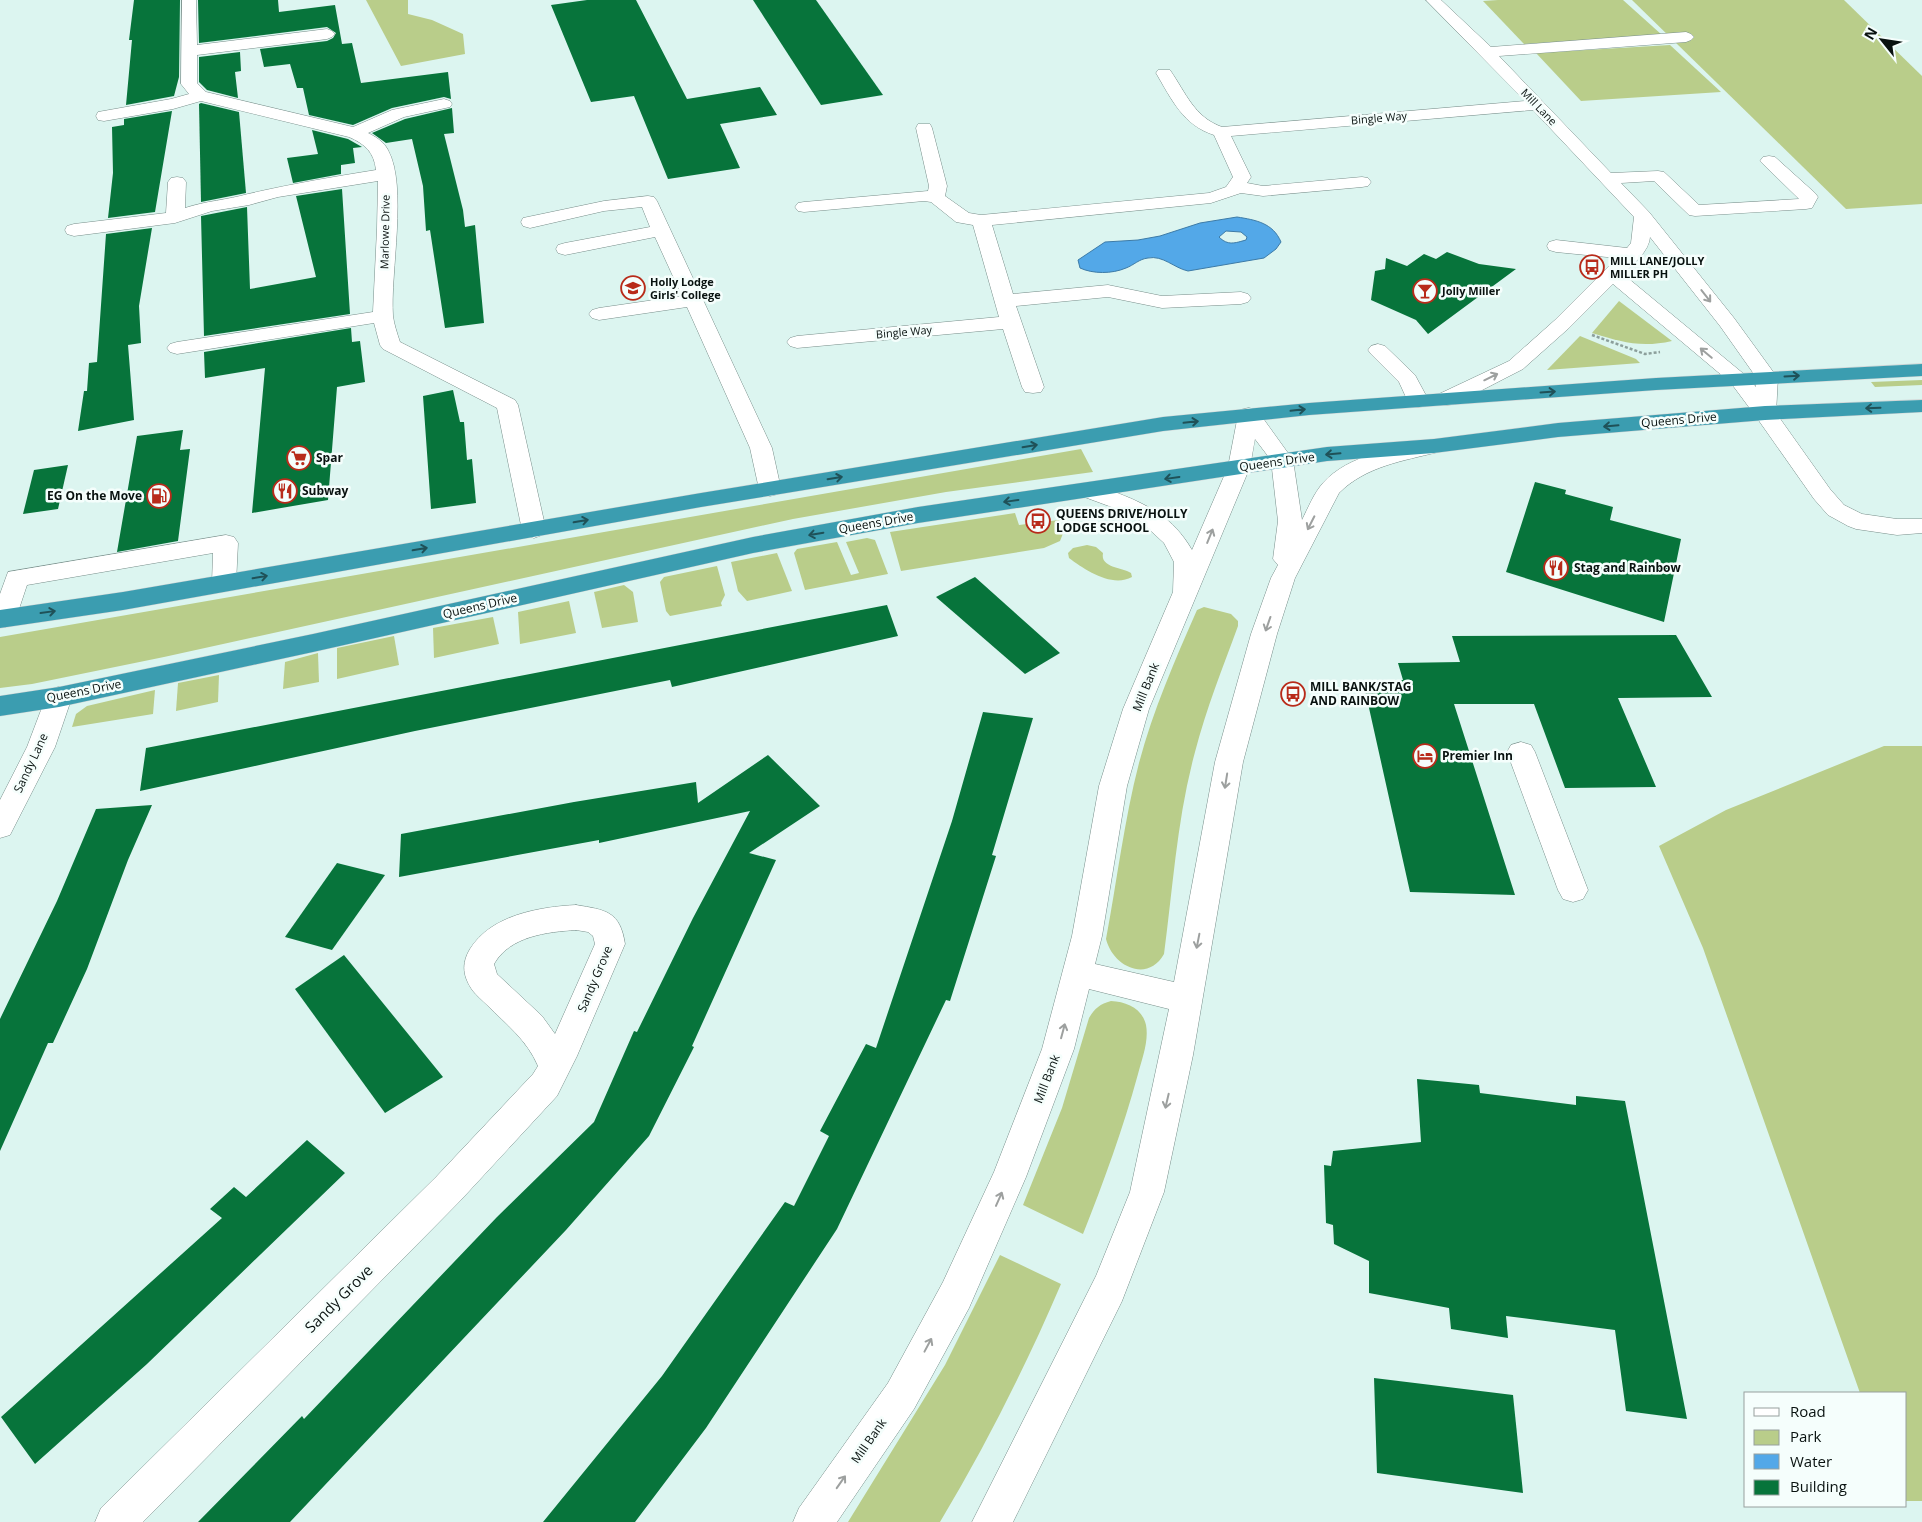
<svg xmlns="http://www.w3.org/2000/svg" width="1922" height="1522" viewBox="0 0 1922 1522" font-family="'Open Sans',sans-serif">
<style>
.green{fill:#b9cd8a}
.water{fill:#53a8e8;stroke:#3d7ba7;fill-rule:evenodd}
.building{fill:#07743b}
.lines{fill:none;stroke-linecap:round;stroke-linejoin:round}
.minor-casing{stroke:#788e8a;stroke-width:1}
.highway-casing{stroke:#d3d4d4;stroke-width:1}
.path{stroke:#8c9f9b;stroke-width:2.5;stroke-dasharray:3 2;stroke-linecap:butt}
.minor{fill:#fff;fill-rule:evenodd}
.highway{fill:#3b9db0;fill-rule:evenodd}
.oneway{stroke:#9da09f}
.oneway2{stroke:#1f5158}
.labels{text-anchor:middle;stroke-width:5;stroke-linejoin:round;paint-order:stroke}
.far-street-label{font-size:11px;fill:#091210;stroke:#f5fefc}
.far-poi-label{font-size:11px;font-weight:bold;fill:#091210;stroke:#f5fefc;text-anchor:start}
.street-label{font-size:12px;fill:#091210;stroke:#f5fefc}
.poi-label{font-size:12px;font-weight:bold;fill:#091210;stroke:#f5fefc;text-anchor:start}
.near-street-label{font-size:15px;fill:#091210;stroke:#f5fefc}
</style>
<rect width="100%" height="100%" fill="#dcf5f0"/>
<!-- green -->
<g class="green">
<polygon points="366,0 408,0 408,14 432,20 463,34 465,54 401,66"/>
<polygon points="1498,0 1623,0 1662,35 1524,44 1483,1"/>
<polygon points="1632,0 1844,0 1922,76 1922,204 1846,209"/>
<polygon points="1670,45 1721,92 1581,101 1536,53"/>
<path d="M1619 301 1672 341C1641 348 1621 342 1592 333Z"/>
<polygon points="1580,336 1636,359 1640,363 1547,370"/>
<polygon points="1922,380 1922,385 1875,387 1871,382"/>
<polygon points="1081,449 1093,472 946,492 793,519 164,657 32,684 0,688 0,637"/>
<polygon points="1015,513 1019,525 1059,520 1064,531 1060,541 1044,548 901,571 890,532"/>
<polygon points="867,538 875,540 888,574 805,590 794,553 797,549 837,542 851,575 859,573 846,542"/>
<path d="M1087 545 1096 547 1103 553C1100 568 1122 567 1131 573L1132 577C1112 588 1085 570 1069 558L1068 553 1073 548Z"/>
<polygon points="777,553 792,591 747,601 738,591 731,562"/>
<polygon points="717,566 725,595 721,603 722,606 670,616 666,611 660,582 664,577"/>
<polygon points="624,585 633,592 638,622 602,628 594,592"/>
<polygon points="569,601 576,633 520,644 518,612"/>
<path d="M1204 607 1231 614 1238 621V626C1223 667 1206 709 1195 752 1177 818 1173 887 1164 954 1148 983 1113 967 1106 939 1117 881 1124 821 1139 763 1153 710 1175 660 1197 610Z"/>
<polygon points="493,617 499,644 434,658 433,628"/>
<polygon points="394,636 399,665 337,679 337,648"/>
<polygon points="318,653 319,682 283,689 285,662"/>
<polygon points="219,675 218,702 176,711 178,683"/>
<polygon points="155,690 153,714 72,727 76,714 87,706"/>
<polygon points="1884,746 1922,746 1922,1501 1906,1501 1906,1393 1860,1393 1703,948 1659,846 1726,810"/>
<path d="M1111 1001C1127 1002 1142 1008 1146 1025 1149 1041 1142 1059 1138 1074 1123 1129 1104 1181 1083 1234L1023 1205 1062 1108 1089 1018C1095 1008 1100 1004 1111 1001Z"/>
<path d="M1000 1255 1061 1284C1026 1366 986 1445 940 1522H848L945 1365Z"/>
</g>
<!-- water -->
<path class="water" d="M1237 217C1256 220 1273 223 1281 242L1276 249 1264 258 1188 271C1174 268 1163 255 1148 258 1139 259 1134 265 1126 268 1112 274 1093 274 1080 268L1078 260 1105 242 1138 240 1160 236 1200 223ZM1226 231 1241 232 1247 237 1246 240C1235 243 1228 246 1219 237Z"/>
<!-- building -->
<g class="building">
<polygon points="134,0 180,0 179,77 174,96 126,105 132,40 129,40"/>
<polygon points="198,0 278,0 279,12 335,5 342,44 352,43 361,83 448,72 451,99 444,97 392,108 353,125 309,115 303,88 297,88 290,64 264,67 260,49 327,41 333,38 336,33 327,27 199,43"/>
<polygon points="587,0 636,0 687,99 760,87 777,115 720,124 740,168 668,179 634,96 591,102 551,5"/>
<polygon points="753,0 816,0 883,95 821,105"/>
<polygon points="240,52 241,71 235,72 238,98 207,90 199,82 199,57"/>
<polygon points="201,103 239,112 246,193 201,202 199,104"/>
<polygon points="452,108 454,133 444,134 463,210 465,227 475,225 484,323 445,328 430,230 426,231 423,186 412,139 386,143 372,133 405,119"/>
<polygon points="172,111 155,212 108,218 113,173 112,127 124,125 124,119"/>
<polygon points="312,130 348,139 362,147 353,148 355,163 341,165 341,174 293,183 287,158 318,154"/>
<polygon points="342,189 350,314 204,336 201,216 247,207 250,289 316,277 296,196"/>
<polygon points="152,228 139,306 141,343 128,345 134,420 78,431 84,391 87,391 89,363 97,362 106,234"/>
<polygon points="1447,252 1479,264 1516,269 1428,334 1416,320 1371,300 1375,271 1385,269 1386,258 1407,266 1424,254 1436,259"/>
<polygon points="351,328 352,342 360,341 365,382 337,387 328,500 252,513 265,368 205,378 204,352"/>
<polygon points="453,390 460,422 464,422 467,460 472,459 476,503 431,509 423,396"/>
<polygon points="183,430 180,450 190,449 178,541 117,552 137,436"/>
<polygon points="68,465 58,509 23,514 34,470"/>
<polygon points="1535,482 1566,490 1565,494 1613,507 1610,520 1681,539 1664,622 1506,572"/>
<polygon points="975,577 1060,653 1025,674 936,597"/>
<polygon points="887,605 898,636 672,687 670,680 415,731 140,791 146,748"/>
<polygon points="1676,635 1712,697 1618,698 1656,787 1565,788 1534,704 1454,704 1515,895 1410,892 1363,681 1403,680 1398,663 1460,662 1452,636"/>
<polygon points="983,712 1033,718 992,855 996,856 950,1001 946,1000 837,1229 706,1428 635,1522 543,1522 662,1376 785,1202 794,1206 829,1136 820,1131 866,1044 876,1048 952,821"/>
<polygon points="768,755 820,806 749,853 776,860 692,1046 694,1047 649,1136 566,1230 290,1522 198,1522 302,1416 304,1419 497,1217 594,1122 634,1031 637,1032 693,918 750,811 599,843 599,840 399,877 401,834 574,802 696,782 698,803"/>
<polygon points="152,805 128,860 87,969 53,1043 48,1043 0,1151 0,1019 57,901 96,809"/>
<polygon points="337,863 385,875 332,950 285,937"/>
<polygon points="344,955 443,1077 385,1113 295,989"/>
<polygon points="1417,1079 1479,1085 1480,1093 1576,1105 1576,1096 1625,1101 1687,1419 1626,1411 1615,1330 1506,1316 1508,1338 1451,1329 1449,1308 1369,1293 1369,1261 1334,1244 1333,1225 1326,1223 1324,1165 1331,1166 1333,1151 1421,1142"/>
<polygon points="307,1140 345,1173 147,1364 35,1464 1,1417 222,1218 210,1209 234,1187 246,1197"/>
<polygon points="1374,1378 1513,1395 1523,1493 1377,1473"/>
</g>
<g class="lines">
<!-- minor casing -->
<g class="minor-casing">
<g id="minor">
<path d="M182 0H196L197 45 327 29 332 31 335 34 332 37 327 39 197 55V83L206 92 353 127 392 110 444 99 450 101 452 104 450 107 404 117 368 133C376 137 384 142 388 150 408 186 390 273 393 316 394 324 397 333 400 342L515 400 518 405 546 530 542 535 534 538 526 535 522 530 497 408 383 349 380 345 374 323 177 354 170 352 167 348 170 344 177 342 373 312 377 229 378 181 278 197 249 205 212 211 175 223 74 236 67 234 65 230 67 226 74 224 166 213 168 182 171 178 177 177 183 178 186 182 185 208C206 201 227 200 248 194 291 184 333 177 376 170 374 152 365 144 349 137L201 101 173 109 104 121 98 120 96 116 98 112 171 99 189 94 181 84Z"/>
<path d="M1426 0H1441L1491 47 1686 32 1691 34 1694 37 1691 40 1686 42 1499 56 1611 173 1658 171 1664 172 1699 205 1799 199 1760 161 1763 157 1769 156 1775 157 1815 193 1818 197 1812 208 1806 209 1695 216 1689 215 1654 181 1621 183 1649 212 1734 318 1774 373 1778 377 1776 413 1830 489 1844 505 1862 514 1897 519H1922V533L1897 535 1856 529 1848 526 1828 515 1814 499 1757 418 1731 383 1613 284 1569 328 1523 369 1455 404 1447 405 1439 404 1436 399 1439 394 1509 361 1555 320 1617 258 1556 252 1549 250 1547 246 1549 242 1556 240 1627 248 1631 243 1634 217 1533 110 1231 136 1251 177 1247 183 1263 186 1362 177 1368 178 1371 182 1368 186 1362 187 1263 196 1241 193 1211 203 992 225 1013 294 1108 285 1162 296 1241 292 1248 294 1251 298 1248 302 1241 304 1162 308 1108 297 1016 306 1044 387 1041 392 1033 393 1025 392 1022 387 1003 329 797 348 790 346 787 342 790 338 797 336 999 317 973 225 956 222 931 202 924 201 804 212 798 211 795 207 798 203 804 202 928 191 929 186 916 128 918 124H930L932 128 947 186 945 196 969 213 981 215 1209 193 1226 187 1233 177 1214 135C1183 125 1172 100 1156 73L1158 70H1170C1186 93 1194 117 1222 127L1525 101ZM1650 237 1720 326 1756 377V387L1745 375 1623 274C1633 264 1649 252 1650 237Z"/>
<polygon points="648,196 654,197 657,201 772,448 781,489 778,494 770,496 762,494 759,489 750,448 687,307 599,320 592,318 589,314 592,310 599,308 682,296 655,237 565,255 558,253 556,249 558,245 565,243 650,227 642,207 604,211 530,228 523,226 521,222 523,218 604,201"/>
<polygon points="1378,344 1385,346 1415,375 1429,401 1426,406 1418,407 1410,406 1399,382 1371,354 1368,350 1371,346"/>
<path d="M1249 408 1257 410 1293 460 1302 520C1308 508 1314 493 1323 483 1349 454 1394 449 1430 440L1438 442 1441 447 1438 452C1403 461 1366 466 1339 493L1295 578 1277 634 1243 762 1193 1055 1164 1192 1122 1301 1013 1522H972L1096 1276 1130 1192 1169 1009 1089 989 1074 1049 1026 1177 969 1308 914 1409 837 1522H793L799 1508 888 1383 943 1282 994 1172 1042 1049 1072 936 1099 786 1123 709 1173 592 1174 562 1164 543 1139 520 1117 509 1079 495 1076 490 1079 485C1091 482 1101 487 1112 491 1147 504 1173 517 1192 550L1228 467 1238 415 1241 410ZM1255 439 1271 460 1278 521 1273 559 1278 565 1271 578 1251 634 1215 762 1174 982 1095 964 1102 936 1127 786 1149 709 1250 467Z"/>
<polygon points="226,535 234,537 238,543 236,583 233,589 224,591 215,589 212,583 213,553 27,585 14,624 5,627 0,625 0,594 8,572"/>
<polygon points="59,687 68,690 72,697 55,747 10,835 0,838 0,800 27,747 46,697 50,690"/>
<polygon points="1521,742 1531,745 1535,752 1588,890 1583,899 1573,902 1563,899 1558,890 1507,752 1511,745"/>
<path d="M576 905C606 910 620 911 625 944L577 1056 557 1096 460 1201 143 1522H95L101 1508 436 1177 533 1074 538 1066C527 1040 506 1024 487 1005 482 1000 477 996 473 991 463 977 461 964 470 949 491 915 539 907 576 905ZM576 930 588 932 593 936 595 944 555 1034 542 1016 497 974 494 964C510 936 547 932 576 930Z"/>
</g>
</g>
<!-- highway casing -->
<g class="highway-casing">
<g id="highway">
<polygon points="1922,364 1922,376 1656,390 1309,415 1163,431 701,507 123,610 0,628 0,610 123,592 701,493 1163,417 1309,403 1656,378"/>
<polygon points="1922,400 1922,412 1765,420 1558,437 1434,453 1327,461 918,523 753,553 313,652 59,707 0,716 0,696 59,687 313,634 753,537 918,507 1327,447 1434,439 1558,423 1765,406"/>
</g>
</g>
<!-- path -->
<polyline class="path" points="1592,335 1645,354 1660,352"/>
<!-- minor -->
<use href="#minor" class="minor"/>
<!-- highway -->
<use href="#highway" class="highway"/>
</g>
<!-- one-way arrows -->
<defs><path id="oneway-shaft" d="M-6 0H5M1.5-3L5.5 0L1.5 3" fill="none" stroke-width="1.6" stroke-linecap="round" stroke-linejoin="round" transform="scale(1.25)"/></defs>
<g class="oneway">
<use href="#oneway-shaft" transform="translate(1706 296) rotate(52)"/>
<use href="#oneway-shaft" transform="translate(1706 353) rotate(-140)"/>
<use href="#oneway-shaft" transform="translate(1491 377) rotate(-26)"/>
<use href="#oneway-shaft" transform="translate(1311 523) rotate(117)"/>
<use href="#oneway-shaft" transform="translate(1210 536) rotate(-68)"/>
<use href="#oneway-shaft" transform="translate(1268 624) rotate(109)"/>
<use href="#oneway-shaft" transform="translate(1226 781) rotate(99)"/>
<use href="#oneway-shaft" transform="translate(1198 941) rotate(101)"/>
<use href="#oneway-shaft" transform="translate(1063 1031) rotate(-75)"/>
<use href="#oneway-shaft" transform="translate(1167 1101) rotate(103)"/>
<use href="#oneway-shaft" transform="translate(999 1199) rotate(-66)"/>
<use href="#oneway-shaft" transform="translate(928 1345) rotate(-62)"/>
<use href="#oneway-shaft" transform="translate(841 1482) rotate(-55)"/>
</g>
<g class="oneway2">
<use href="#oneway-shaft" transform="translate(1792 376) rotate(-3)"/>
<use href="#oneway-shaft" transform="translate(1548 392) rotate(-4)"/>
<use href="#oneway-shaft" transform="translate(1873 408) rotate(178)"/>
<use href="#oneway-shaft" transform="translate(1298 410) rotate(-6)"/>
<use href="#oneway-shaft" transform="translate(1191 422) rotate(-6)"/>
<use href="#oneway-shaft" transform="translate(1611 426) rotate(175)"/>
<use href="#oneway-shaft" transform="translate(1030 446) rotate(-9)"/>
<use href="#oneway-shaft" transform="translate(1333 454) rotate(175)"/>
<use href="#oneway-shaft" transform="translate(835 478) rotate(-9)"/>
<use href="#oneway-shaft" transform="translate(1172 478) rotate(172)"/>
<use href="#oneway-shaft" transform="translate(1011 501) rotate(172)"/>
<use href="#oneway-shaft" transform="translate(581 521) rotate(-10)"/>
<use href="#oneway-shaft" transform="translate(816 534) rotate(170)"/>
<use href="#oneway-shaft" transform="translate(420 549) rotate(-10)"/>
<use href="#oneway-shaft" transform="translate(260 577) rotate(-10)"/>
<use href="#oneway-shaft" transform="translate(48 612) rotate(-8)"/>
</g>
<!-- icons -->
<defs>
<g id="bus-ring" transform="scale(1.25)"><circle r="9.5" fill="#f5fefc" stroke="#b82b1a" stroke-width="1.5"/><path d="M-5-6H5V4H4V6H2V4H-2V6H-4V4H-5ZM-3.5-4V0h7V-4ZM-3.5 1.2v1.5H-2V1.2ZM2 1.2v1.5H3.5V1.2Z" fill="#b82b1a"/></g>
<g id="school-ring" transform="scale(1.25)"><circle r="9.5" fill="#f5fefc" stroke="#b82b1a" stroke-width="1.5"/><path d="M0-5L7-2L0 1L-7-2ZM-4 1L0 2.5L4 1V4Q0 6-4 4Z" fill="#b82b1a"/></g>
<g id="bar-ring" transform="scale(1.25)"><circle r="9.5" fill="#f5fefc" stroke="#b82b1a" stroke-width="1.5"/><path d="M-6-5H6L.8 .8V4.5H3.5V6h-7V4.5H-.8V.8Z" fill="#b82b1a"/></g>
<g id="supermarket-ring" transform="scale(1.25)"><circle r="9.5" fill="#f5fefc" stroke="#b82b1a" stroke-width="1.5"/><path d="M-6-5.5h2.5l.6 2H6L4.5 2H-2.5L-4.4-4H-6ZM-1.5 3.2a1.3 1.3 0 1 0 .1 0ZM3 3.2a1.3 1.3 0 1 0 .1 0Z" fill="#b82b1a"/></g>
<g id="restaurant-ring" transform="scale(1.25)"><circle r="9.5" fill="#f5fefc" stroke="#b82b1a" stroke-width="1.5"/><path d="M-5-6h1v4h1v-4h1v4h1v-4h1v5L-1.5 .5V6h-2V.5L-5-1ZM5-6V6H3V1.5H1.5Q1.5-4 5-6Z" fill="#b82b1a"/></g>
<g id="fuel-ring" transform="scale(1.25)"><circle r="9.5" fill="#f5fefc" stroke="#b82b1a" stroke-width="1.5"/><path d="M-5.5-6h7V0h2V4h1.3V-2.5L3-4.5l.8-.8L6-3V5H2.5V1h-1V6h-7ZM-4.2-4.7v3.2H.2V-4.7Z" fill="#b82b1a"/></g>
<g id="hotel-ring" transform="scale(1.25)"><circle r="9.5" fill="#f5fefc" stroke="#b82b1a" stroke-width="1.5"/><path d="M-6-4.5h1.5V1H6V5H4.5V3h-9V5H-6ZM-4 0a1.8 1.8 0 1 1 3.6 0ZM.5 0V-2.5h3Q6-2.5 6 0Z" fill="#b82b1a"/></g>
</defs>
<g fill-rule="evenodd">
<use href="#bus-ring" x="1592" y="267"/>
<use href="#school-ring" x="633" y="288"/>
<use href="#bar-ring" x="1425" y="291"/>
<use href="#supermarket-ring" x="299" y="458"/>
<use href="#restaurant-ring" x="285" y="491"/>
<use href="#fuel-ring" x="159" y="496"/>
<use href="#bus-ring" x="1038" y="521"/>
<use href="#restaurant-ring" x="1556" y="568"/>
<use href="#bus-ring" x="1293" y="694"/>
<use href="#hotel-ring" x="1425" y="756"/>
</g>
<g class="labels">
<!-- far-street labels -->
<g class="far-street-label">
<text transform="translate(1539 107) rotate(46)" y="4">Mill Lane</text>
<text transform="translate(1379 118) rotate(-5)" y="4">Bingle Way</text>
<text transform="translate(385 232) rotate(-89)" y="4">Marlowe Drive</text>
<text transform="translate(904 332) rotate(-5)" y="4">Bingle Way</text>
</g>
<!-- far-poi labels -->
<g class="far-poi-label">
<text x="1610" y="265">MILL LANE/JOLLY<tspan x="1610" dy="13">MILLER PH</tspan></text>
<text x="650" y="286">Holly Lodge<tspan x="650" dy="13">Girls' College</tspan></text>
<text x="1442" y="295">Jolly Miller</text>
</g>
<!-- street labels -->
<g class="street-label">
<text transform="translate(1679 420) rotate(-5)" y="4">Queens Drive</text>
<text transform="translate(1277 462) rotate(-8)" y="4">Queens Drive</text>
<text transform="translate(876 523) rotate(-10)" y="4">Queens Drive</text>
<text transform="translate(480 606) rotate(-13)" y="4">Queens Drive</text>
<text transform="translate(1146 687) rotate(-68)" y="4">Mill Bank</text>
<text transform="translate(84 691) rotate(-11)" y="4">Queens Drive</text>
<text transform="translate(31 763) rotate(-65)" y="4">Sandy Lane</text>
<text transform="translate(595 979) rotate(-67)" y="4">Sandy Grove</text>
<text transform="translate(1047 1079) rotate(-69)" y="4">Mill Bank</text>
<text transform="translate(869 1441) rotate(-55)" y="4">Mill Bank</text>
</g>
<!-- poi labels -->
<g class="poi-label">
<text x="316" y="462">Spar</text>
<text x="302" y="495">Subway</text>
<text x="142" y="500" text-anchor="end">EG On the Move</text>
<text x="1056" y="518">QUEENS DRIVE/HOLLY<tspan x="1056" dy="14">LODGE SCHOOL</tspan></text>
<text x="1574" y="572">Stag and Rainbow</text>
<text x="1310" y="691">MILL BANK/STAG<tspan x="1310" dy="14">AND RAINBOW</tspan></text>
<text x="1442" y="760">Premier Inn</text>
</g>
<!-- near-street labels -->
<g class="near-street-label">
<text transform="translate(339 1299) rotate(-45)" y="5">Sandy Grove</text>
</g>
</g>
<!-- legend -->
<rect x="1744" y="1392" width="162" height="115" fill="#f5fefc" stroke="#97a09e"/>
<rect x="1754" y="1408" width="25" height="8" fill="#ffffff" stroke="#97a09e"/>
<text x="1790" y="1417" font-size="15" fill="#091210">Road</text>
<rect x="1754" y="1430" width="25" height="15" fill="#b9cd8a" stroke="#97a09e"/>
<text x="1790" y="1442" font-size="15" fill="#091210">Park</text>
<rect x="1754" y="1454" width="25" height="15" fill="#53a8e8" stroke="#97a09e"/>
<text x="1790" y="1467" font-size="15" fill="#091210">Water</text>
<rect x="1754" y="1480" width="25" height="15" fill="#07743b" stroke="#97a09e"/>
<text x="1790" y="1492" font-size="15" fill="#091210">Building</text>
<!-- north arrow -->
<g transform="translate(1882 40) rotate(300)" stroke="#f5fefc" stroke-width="4" paint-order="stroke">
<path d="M0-4L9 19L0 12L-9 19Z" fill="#091210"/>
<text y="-8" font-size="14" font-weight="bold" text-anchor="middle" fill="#091210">N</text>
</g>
</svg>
